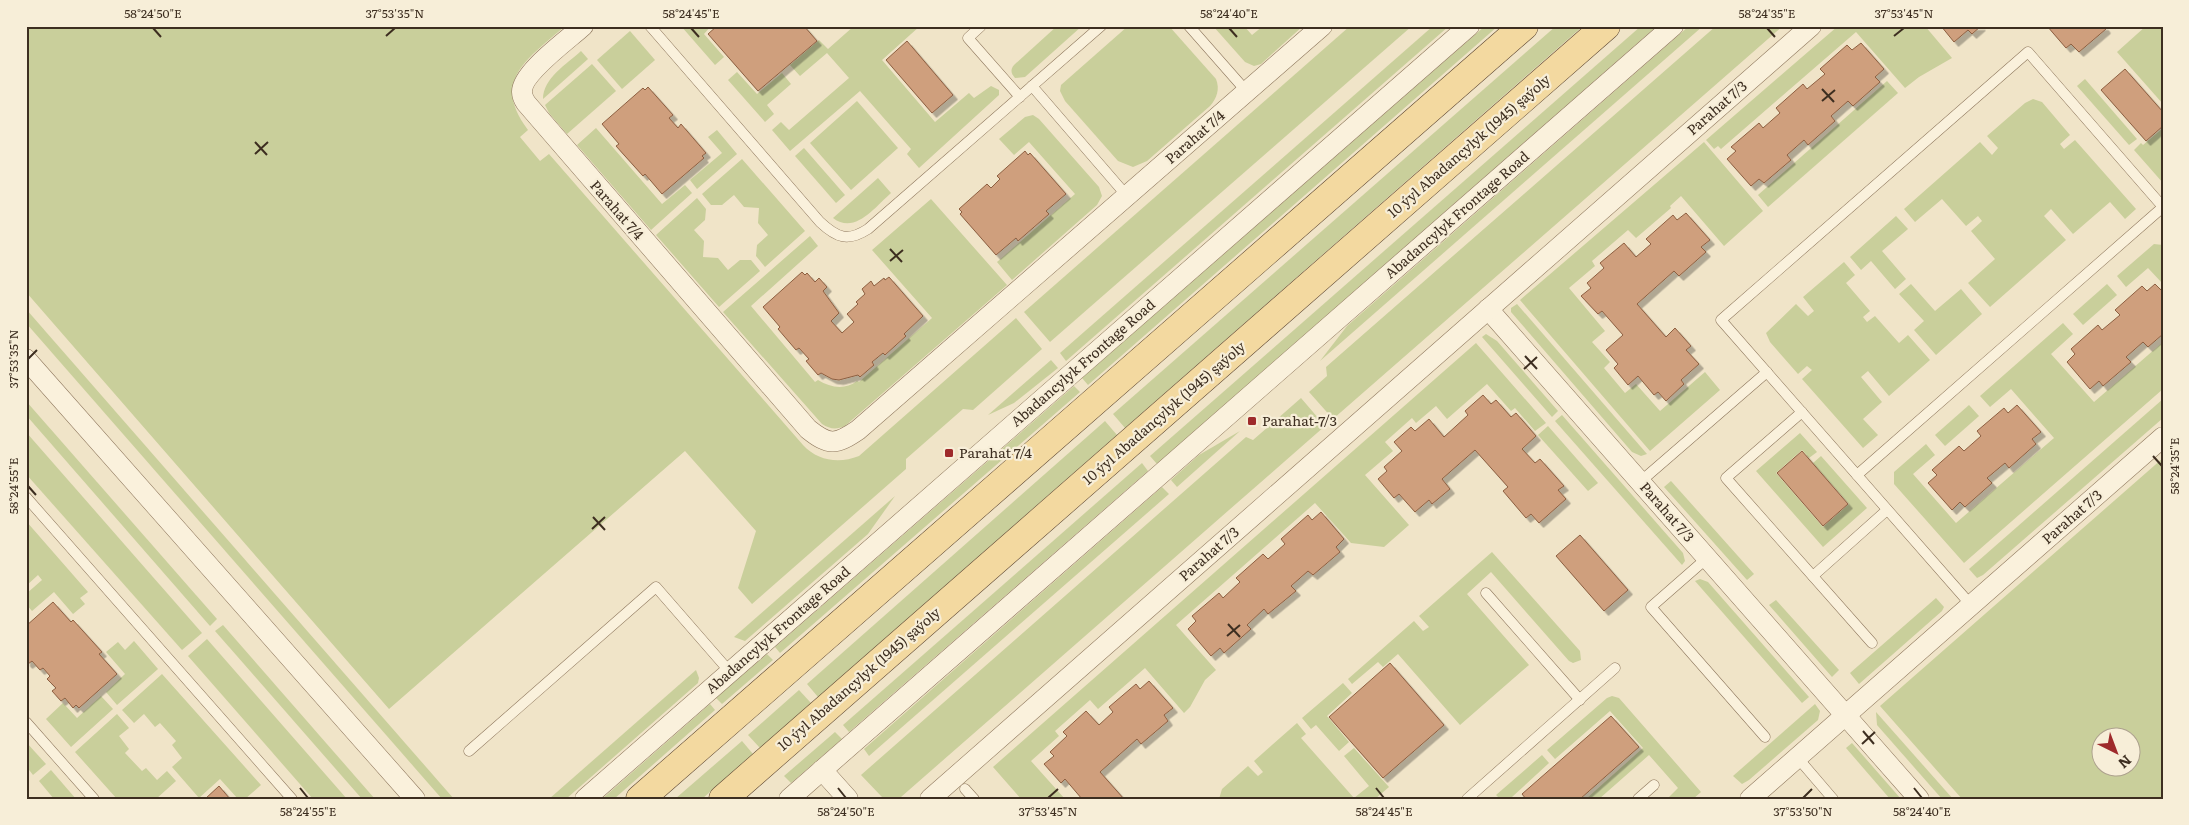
<svg xmlns="http://www.w3.org/2000/svg" width="2189" height="825" viewBox="0 0 2189 825" font-family="Literata,serif">
<style>
.green{fill:#c9cf9b;fill-rule:evenodd}
.building{fill:#cf9f7d;stroke:#8d5f41;filter:url(#shadow)}
.lines{fill:none;stroke-linecap:round;stroke-linejoin:round}
.service-casing{stroke:#8d765c;stroke-width:11}
.minor-casing{stroke:#8d765c;stroke-width:21}
.primary-casing{stroke:#5b4430;stroke-width:29}
.service{stroke:#faf1dc;stroke-width:10}
.minor{stroke:#faf1dc;stroke-width:20}
.primary{stroke:#f3d9a0;stroke-width:28}
.ticks{fill:none;stroke:#3d2e20;stroke-width:2}
.poi-dot{fill:#9e2a2b;stroke:#f7eed8;stroke-width:2}
.labels{text-anchor:middle;stroke-width:4.5;stroke-linejoin:round;paint-order:stroke}
.street-label{font-size:14px;fill:#3d2e20;stroke:#f7eed8}
.poi-label{font-size:14px;fill:#3d2e20;stroke:#f7eed8;text-anchor:start}
.neatline{fill:none;stroke:#3d2e20;stroke-width:2}
.ticks-label{font-size:12px;text-anchor:middle;fill:#3d2e20}
</style>
<defs>
<filter id="shadow"><feDropShadow dx="4.5" dy="4.5" stdDeviation="0" flood-color="#0004"/></filter>
</defs>
<rect width="100%" height="100%" fill="#f0e4c8"/>
<!-- green -->
<g class="green">
<path d="M26 26H565C529 58 490 80 528 130L520 137 540 161 549 154 803 445C818 461 839 464 859 456L1016 318 1042 349 973 410 963 409 906 459V469L752 604 738 588 756 531 685 451 389 709 26 292Z"/>
<polygon points="681,26 711,26 704,34 724,57 715,65"/>
<polygon points="854,26 920,26 882,60 935,122 969,93 974,98 991,86 999,90 999,95 919,168 907,154 911,149 860,91 790,151 772,130 781,122 789,130 849,78 827,53 800,76 790,65 819,40 828,49"/>
<path d="M1057 26H1082L1025 77 1015 78C1011 73 1010 70 1014 65Z"/>
<path d="M1128 26H1169L1216 79C1220 89 1217 98 1210 106L1147 161 1133 167 1118 161 1065 101 1060 91 1061 85Z"/>
<polygon points="1213,26 1244,26 1252,35 1263,26 1303,26 1261,64 1254,66 1245,62"/>
<polygon points="1350,26 1412,26 1050,342 1024,312"/>
<polygon points="1433,26 1449,26 1066,361 1060,353"/>
<polygon points="1485,26 1498,26 1088,385 1082,378"/>
<polygon points="1556,26 1583,26 1125,428 1113,414"/>
<polygon points="1641,26 1657,26 1157,464 1150,456"/>
<polygon points="1689,26 1703,26 1320,361 1347,326"/>
<polygon points="1716,26 1783,26 1333,419 1309,392 1327,376 1326,367"/>
<polygon points="1838,26 1925,26 1952,58 1919,77 1905,88 1856,32 1721,149 1718,146 1714,149 1706,140"/>
<polygon points="2146,26 2159,26 2163,31 2163,104 2117,52"/>
<polygon points="630,31 655,60 622,89 597,60"/>
<path d="M581 51 588 59 543 99C543 78 567 64 581 51Z"/>
<polygon points="592,64 616,91 567,134 549,113 545,105"/>
<polygon points="737,72 757,94 782,73 791,84 767,105 774,114 765,122 728,80"/>
<polygon points="2085,79 2137,139 2129,145 2077,86"/>
<polygon points="1887,81 1898,93 1768,207 1758,195"/>
<polygon points="2033,99 2042,102 2070,135 2060,144 2064,149 2075,140 2136,209 2125,219 2110,202 2073,234 2051,209 2044,216 2066,240 1990,307 1968,283 1995,259 1971,231 1982,221 1978,216 1966,226 1942,199 1915,222 1904,209 1980,142 1992,155 1998,148 1987,136 2025,103"/>
<polygon points="857,101 898,148 851,190 810,143"/>
<polygon points="1033,115 1039,119 1099,187 1102,196 1097,205 1012,280 997,262 1075,194 1029,142 1014,155 999,139 1025,117"/>
<polygon points="596,128 662,204 685,185 692,193 651,230 577,145"/>
<polygon points="2163,128 2163,183 2134,150 2141,143 2143,145"/>
<polygon points="717,130 737,154 697,189 690,180 722,153 708,137"/>
<polygon points="1704,142 1763,211 1724,246 1681,196 1670,206 1671,208 1636,238 1628,230 1592,261 1595,266 1569,288 1605,331 1592,342 1610,362 1604,368 1625,393 1636,384 1660,411 1705,372 1720,390 1650,451 1520,300"/>
<polygon points="804,148 845,195 836,203 795,156"/>
<polygon points="742,159 805,231 765,267 756,256 757,245 768,235 758,223 759,208 744,207 734,195 722,205 711,205 702,194"/>
<path d="M878 178 891 193C875 207 855 235 833 218Z"/>
<polygon points="697,198 706,209 705,220 694,230 704,241 703,257 718,258 728,270 740,260 751,260 760,271 719,307 656,235"/>
<path d="M931 199 1007 285 845 426C836 430 830 429 822 424L723 312 810 236 818 246 751 306 815 382 818 380C831 388 845 390 857 381L859 382 932 318 872 250Z"/>
<polygon points="1896,216 1908,229 1882,251 1906,279 1895,289 1871,261 1861,270 1850,257"/>
<polygon points="2154,244 2163,245 2163,284 2148,268 2126,287 2117,276"/>
<polygon points="1844,262 1855,275 1846,283 1870,311 1863,317 1867,322 1875,316 1899,343 1908,335 1930,360 1889,396 1868,371 1861,377 1882,402 1863,419 1878,435 1863,448 1802,379 1812,370 1807,366 1798,374 1770,342 1766,333 1796,304 1808,316 1814,311 1803,297"/>
<polygon points="1911,284 1935,311 1961,289 1982,314 1936,355 1914,330 1924,321 1899,294"/>
<polygon points="2107,284 2117,295 2083,325 2073,314"/>
<polygon points="1517,304 1647,454 1641,456 1632,452 1511,312 1511,308"/>
<polygon points="26,309 454,799 442,799 26,323"/>
<polygon points="2063,323 2073,334 2051,354 2094,402 2163,342 2163,389 1964,563 1894,484 1894,472 1926,444 1935,455 1913,474 1956,523 2054,438 2011,389 1990,407 1980,396"/>
<polygon points="1486,334 1497,341 1558,411 1552,417 1482,337"/>
<polygon points="1476,343 1546,423 1535,431 1515,408 1511,411 1487,384 1447,419 1436,406 1416,423 1412,418 1385,442 1393,451 1365,475 1409,525 1384,547 1351,543 1315,503 1176,625 1216,670 1205,680 1190,707 1184,713 1145,668 1098,709 1090,700 1055,731 1059,736 1031,761 1065,799 1021,799 993,767"/>
<polygon points="1051,360 1058,368 1014,403 988,415"/>
<polygon points="1074,386 1080,392 780,653 775,647"/>
<polygon points="1301,398 1325,426 901,797 884,799 881,796 861,775 1246,437 1253,440"/>
<polygon points="2163,399 2163,418 1983,575 1977,578 1969,569"/>
<polygon points="26,401 217,619 210,626 26,415"/>
<polygon points="1969,405 1979,416 1945,446 1935,435"/>
<polygon points="1562,415 1683,553 1685,561 1682,565 1555,421"/>
<polygon points="1105,421 1117,435 818,697 807,684"/>
<polygon points="1548,426 1598,483 1588,491 1538,435"/>
<polygon points="1240,431 1177,487 1171,480 1199,455"/>
<polygon points="26,432 202,633 182,650 26,474"/>
<polygon points="1800,433 1817,452 1809,458 1802,450 1776,473 1823,527 1849,504 1813,463 1821,456 1867,508 1823,547 1756,471"/>
<path d="M2163 458V799H1962L1880 706ZM2102 738H2132V768H2102Z"/>
<polygon points="1142,463 1148,471 849,732 843,725"/>
<polygon points="1671,481 1754,574 1747,580 1664,487"/>
<polygon points="1162,487 1169,494 869,756 864,749"/>
<polygon points="895,496 868,534 745,641 734,637"/>
<polygon points="26,521 88,592 80,598 85,604 73,614 54,592 32,611 26,604 26,594 42,580 38,575 26,586"/>
<polygon points="1492,552 1580,651 1581,660 1573,663 1569,661 1491,572 1467,594 1529,665 1460,725 1398,654 1383,667 1378,662 1352,684 1348,679 1414,621 1423,631 1429,627 1419,616"/>
<polygon points="1700,579 1708,582 1809,697 1802,703 1695,581"/>
<polygon points="1936,598 1944,607 1942,611 1859,684 1850,673"/>
<polygon points="1776,600 1839,670 1832,677 1769,605"/>
<polygon points="223,625 375,799 362,799 215,631"/>
<polygon points="207,639 347,799 313,799 188,656"/>
<polygon points="134,641 158,669 117,705 106,692 125,674 106,652 118,642 125,650"/>
<polygon points="767,654 773,660 722,704 716,698"/>
<polygon points="696,670 699,678 698,683 566,799 549,799"/>
<polygon points="162,674 261,785 245,799 238,799 220,779 199,798 172,767 182,758 172,745 176,741 160,723 155,727 144,714 134,723 122,710"/>
<polygon points="1343,683 1352,693 1327,716 1349,742 1339,751 1316,725 1311,729 1302,718"/>
<polygon points="799,690 811,703 760,748 748,735"/>
<polygon points="101,696 113,709 71,747 46,719 63,703 77,718"/>
<polygon points="1612,696 1619,698 1701,792 1693,799 1667,799 1678,788 1649,755 1599,799 1586,799 1643,748 1610,711 1555,759 1547,750 1607,698"/>
<polygon points="710,704 715,710 614,799 602,799"/>
<polygon points="1815,704 1820,711 1818,720 1749,780 1742,784 1733,776"/>
<polygon points="1876,712 1953,799 1942,799 1877,725"/>
<polygon points="117,714 129,728 119,736 129,749 125,753 142,771 146,768 157,780 167,771 176,781 156,799 117,799 75,752"/>
<polygon points="1297,723 1306,734 1301,738 1354,798 1369,786 1344,756 1354,748 1389,787 1375,799 1219,799 1222,789 1248,766 1258,776 1263,772 1254,761"/>
<polygon points="835,732 842,739 791,783 784,776"/>
<polygon points="742,741 753,754 702,799 675,799"/>
<polygon points="26,742 46,764 33,775 26,766"/>
<polygon points="1852,743 1901,799 1890,799 1846,748"/>
<polygon points="1542,755 1549,763 1512,797 1513,799 1500,799 1496,795"/>
<polygon points="51,770 76,799 54,799 39,781"/>
</g>
<!-- building -->
<g class="building">
<polygon points="717,26 804,26 817,41 758,91 708,34"/>
<polygon points="1941,26 1981,26 1972,34 1968,30 1954,42"/>
<polygon points="2047,26 2104,26 2106,29 2079,52 2071,44 2066,48"/>
<polygon points="907,41 953,95 932,113 886,60"/>
<polygon points="1861,43 1884,69 1875,77 1880,82 1853,106 1848,101 1831,116 1835,121 1808,145 1804,140 1787,155 1791,160 1764,183 1759,179 1751,186 1727,159 1736,151 1731,147 1759,123 1763,128 1780,113 1776,108 1803,84 1807,89 1825,74 1820,69 1847,45 1852,50"/>
<polygon points="2125,69 2163,112 2163,126 2146,141 2101,90"/>
<polygon points="648,87 673,115 669,118 678,128 681,124 706,153 702,156 704,158 662,194 645,174 643,176 616,146 619,144 602,124 643,88 645,90"/>
<polygon points="1025,151 1028,155 1030,153 1066,194 1046,211 1049,214 1018,241 1016,238 996,255 960,214 962,212 959,209 987,184 991,188 1000,179 997,176"/>
<polygon points="1686,213 1710,240 1701,247 1706,252 1679,276 1674,271 1637,304 1666,337 1675,328 1691,346 1686,350 1699,364 1681,380 1684,384 1666,401 1658,392 1654,395 1638,376 1628,385 1614,368 1618,364 1606,350 1623,335 1602,311 1598,314 1581,296 1591,288 1587,283 1604,268 1600,263 1624,243 1636,257 1651,244 1646,239 1673,215 1677,220"/>
<polygon points="802,272 805,275 807,273 815,282 819,278 827,287 823,291 839,313 831,321 842,333 854,322 847,314 858,304 856,302 865,294 862,289 871,281 874,286 884,278 885,280 889,277 923,316 904,334 906,336 885,355 883,353 872,362 874,365 860,377 858,375 839,380 832,379 821,373 818,375 806,361 809,359 799,348 796,350 778,329 780,327 763,307"/>
<polygon points="2155,284 2163,292 2163,334 2148,347 2143,342 2126,357 2131,362 2103,386 2099,381 2090,389 2067,362 2075,354 2071,349 2098,325 2102,330 2120,315 2115,310 2142,286 2147,291"/>
<polygon points="1483,395 1491,404 1496,400 1511,417 1516,413 1536,436 1522,449 1535,463 1540,459 1564,486 1558,490 1566,499 1539,523 1531,514 1526,518 1503,491 1508,487 1475,450 1442,479 1450,489 1432,504 1429,500 1415,512 1399,494 1394,498 1378,479 1387,471 1384,467 1402,451 1394,442 1411,427 1415,431 1429,419 1444,437 1468,415 1465,411"/>
<polygon points="2017,405 2041,432 2032,439 2036,444 2009,468 2005,463 1987,478 1992,483 1965,507 1960,502 1952,510 1928,483 1937,475 1932,470 1959,446 1964,451 1981,436 1977,431 2004,408 2008,413"/>
<polygon points="1802,451 1848,504 1823,526 1777,473"/>
<polygon points="1321,512 1344,539 1336,547 1340,552 1313,575 1308,571 1291,586 1296,591 1268,614 1264,609 1247,625 1251,629 1224,653 1220,648 1211,656 1188,629 1196,621 1192,616 1219,593 1223,598 1240,582 1236,578 1263,554 1268,559 1285,544 1281,539 1308,515 1312,520"/>
<polygon points="1580,535 1628,590 1604,611 1556,556"/>
<polygon points="53,602 71,622 73,620 102,652 99,654 117,674 79,708 76,705 73,708 65,698 61,701 52,691 56,688 47,679 50,676 43,668 40,670 32,661 28,664 26,662 26,626"/>
<polygon points="1390,663 1444,725 1383,778 1329,717"/>
<polygon points="1149,681 1173,708 1164,715 1168,721 1141,744 1137,739 1100,772 1124,799 1082,799 1065,779 1061,783 1044,764 1054,756 1050,752 1067,736 1063,732 1086,711 1099,725 1113,712 1109,707 1136,684 1140,689"/>
<polygon points="1611,716 1639,747 1580,799 1526,799 1522,794"/>
<polygon points="219,786 230,799 205,799"/>
</g>
<g class="lines">
<!-- service casing -->
<g class="service-casing">
<g id="service">
<path d="M650 26 820 222C837 238 848 242 868 229L1101 26"/>
<polyline points="981,26 968,38 1020,97"/>
<polyline points="1189,26 1247,92"/>
<polyline points="1032,86 1127,196"/>
<polyline points="1802,412 1726,478 1872,643"/>
<polyline points="1857,475 2163,207"/>
<polyline points="1640,482 1767,372"/>
<polyline points="26,497 292,799"/>
<polyline points="1707,558 1651,607 1765,737"/>
<polyline points="1813,576 1887,510"/>
<polyline points="1486,593 1580,700"/>
<polyline points="1971,605 1721,320 2028,52 2163,207"/>
<polyline points="26,722 94,799"/>
<polyline points="469,751 656,587 730,672"/>
<polyline points="1797,757 1833,799"/>
<polyline points="965,789 974,799"/>
<polyline points="1467,799 1615,668"/>
<polyline points="1638,799 1654,785"/>
</g>
</g>
<!-- minor casing -->
<g class="minor-casing">
<g id="minor">
<path d="M583 26C569 39 521 73 522 92 522 95 524 100 526 103L808 429C829 446 836 445 858 430L1322 26"/>
<polyline points="1488,309 1919,799"/>
<polyline points="26,359 415,799"/>
<polyline points="822,770 848,799"/>
<polyline points="585,799 1469,26"/>
<polyline points="789,799 1673,26"/>
<polyline points="930,799 1811,26"/>
<polyline points="1750,799 2163,437"/>
</g>
</g>
<!-- primary casing -->
<g class="primary-casing">
<g id="primary">
<polyline points="640,799 1524,26"/>
<polyline points="723,799 1606,26"/>
</g>
</g>
<!-- service -->
<use href="#service" class="service"/>
<!-- minor -->
<use href="#minor" class="minor"/>
<!-- primary -->
<use href="#primary" class="primary"/>
</g>
<!-- ticks -->
<path class="ticks" d="M153 28 161 37M691 28 699 37M1229 28 1237 37M1767 28 1775 37M386 36 395 28M1894 36 1904 28M1822 89 1834 102M1822 101 1835 90M255 142 267 155M255 154 268 142M890 249 902 262M890 261 903 250M1525 356 1537 369M28 359 37 350M1524 369 1537 357M2153 456 2162 466M28 486 36 495M593 517 605 530M592 529 605 517M1228 624 1240 637M1227 636 1240 625M1863 731 1874 744M1862 744 1875 732M300 788 308 798M838 788 846 798M1376 788 1384 798M1914 788 1922 798M1048 798 1058 789M1803 798 1812 789"/>
<!-- markers -->
<g class="poi-dot">
<rect x="1247" y="416" width="10" height="10" rx="2.5"/>
<rect x="944" y="448" width="10" height="10" rx="2.5"/>
</g>
<g class="labels">
<!-- street labels -->
<g class="street-label">
<text transform="translate(1717 108) rotate(-41)" y="5">Parahat 7/3</text>
<text transform="translate(1195 137) rotate(-41)" y="5">Parahat 7/4</text>
<text transform="translate(1469 146) rotate(-41)" y="5">10 ýyl Abadançylyk (1945) şaýoly</text>
<text transform="translate(617 210) rotate(49)" y="5">Parahat 7/4</text>
<text transform="translate(1457 215) rotate(-41)" y="5">Abadancylyk Frontage Road</text>
<text transform="translate(1083 363) rotate(-41)" y="5">Abadancylyk Frontage Road</text>
<text transform="translate(1164 413) rotate(-41)" y="5">10 ýyl Abadançylyk (1945) şaýoly</text>
<text transform="translate(1667 512) rotate(49)" y="5">Parahat 7/3</text>
<text transform="translate(2072 517) rotate(-41)" y="5">Parahat 7/3</text>
<text transform="translate(1209 554) rotate(-41)" y="5">Parahat 7/3</text>
<text transform="translate(778 630) rotate(-41)" y="5">Abadancylyk Frontage Road</text>
<text transform="translate(859 679) rotate(-41)" y="5">10 ýyl Abadançylyk (1945) şaýoly</text>
</g>
<!-- poi labels -->
<g class="poi-label">
<text x="1262" y="426">Parahat-7/3</text>
<text x="959" y="458">Parahat 7/4</text>
</g>
</g>
<!-- border -->
<rect width="2189" height="825" fill="none" stroke="#f7eed8" stroke-width="55"/>
<!-- north arrow -->
<g transform="translate(2116 752) rotate(138)"><circle r="24" fill="#f7eed8" stroke="#ada18e"/>
<path d="M0-4L9 19L0 12L-9 19Z" fill="#9e2a2b"/>
<text y="-8" font-size="14" font-weight="bold" text-anchor="middle" fill="#3d2e20">N</text>
</g>
<rect x="28" y="28" width="2134" height="770" class="neatline"/>
<g class="ticks-label">
<text x="153" y="18">58°24'50"E</text>
<text x="395" y="18">37°53'35"N</text>
<text x="691" y="18">58°24'45"E</text>
<text x="1229" y="18">58°24'40"E</text>
<text x="1767" y="18">58°24'35"E</text>
<text x="1904" y="18">37°53'45"N</text>
<text transform="translate(14 359) rotate(-90)" y="4">37°53'35"N</text>
<text transform="translate(2175 466) rotate(-90)" y="4">58°24'35"E</text>
<text transform="translate(14 486) rotate(-90)" y="4">58°24'55"E</text>
<text x="308" y="816">58°24'55"E</text>
<text x="846" y="816">58°24'50"E</text>
<text x="1048" y="816">37°53'45"N</text>
<text x="1384" y="816">58°24'45"E</text>
<text x="1803" y="816">37°53'50"N</text>
<text x="1922" y="816">58°24'40"E</text>
</g>
</svg>
